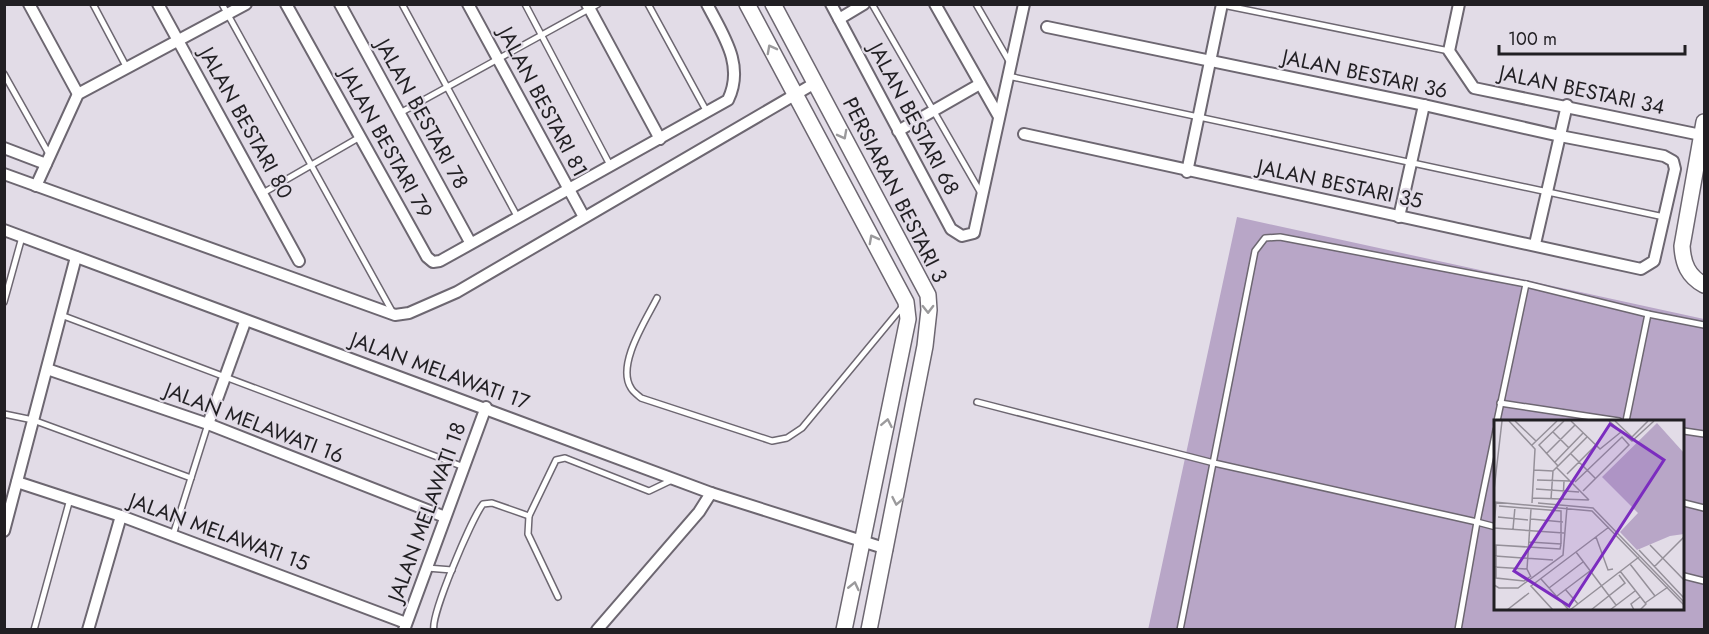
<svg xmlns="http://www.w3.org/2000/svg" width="1709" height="634" viewBox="0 0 1709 634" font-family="Jost,sans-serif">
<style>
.green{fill:#b8a6c7;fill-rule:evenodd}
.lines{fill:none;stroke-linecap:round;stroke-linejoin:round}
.lane-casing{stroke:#6d6771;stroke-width:8}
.street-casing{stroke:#6d6771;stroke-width:14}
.secondary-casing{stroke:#6d6771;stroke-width:18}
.lane{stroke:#fff;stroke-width:5}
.street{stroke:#fff;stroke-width:10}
.secondary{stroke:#fff;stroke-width:15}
.oneway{stroke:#9b9a9c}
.labels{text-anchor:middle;stroke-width:4.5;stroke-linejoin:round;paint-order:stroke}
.street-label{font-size:21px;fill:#211f23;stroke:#e2dce7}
.inset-road{fill:none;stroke:#959099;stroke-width:1.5}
.view{fill:#7b2cbf;fill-opacity:0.15;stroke:#7b2cbf;stroke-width:3}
.inset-edge{fill:none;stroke:#211f23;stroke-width:3}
</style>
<rect width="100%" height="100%" fill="#e2dce7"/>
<!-- green -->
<path class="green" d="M1237 217 1704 319V629L1148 630ZM1496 421H1684V608H1496Z"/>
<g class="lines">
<!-- lane casing -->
<g class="lane-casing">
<g id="lane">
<polyline points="93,4 127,68"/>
<polyline points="222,4 393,313"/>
<polyline points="402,4 517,216"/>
<polyline points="525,4 610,165"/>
<polyline points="648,4 707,112"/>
<polyline points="872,4 982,195"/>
<polyline points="976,4 1009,61"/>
<polyline points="1223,5 1449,51"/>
<polyline points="4,74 49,154"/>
<polyline points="1008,76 1664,217"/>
<polyline points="400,113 598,4"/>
<polyline points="263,193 360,137"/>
<path d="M657 298C646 320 616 365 631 388 633 392 638 395 641 398L772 441 787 438 802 428 903 306"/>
<polyline points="4,302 22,237"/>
<polyline points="61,315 464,467"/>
<polyline points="977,402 1214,463 1477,522 1496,430"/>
<polyline points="1500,403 1619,421"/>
<polyline points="4,414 33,420 191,478"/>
<polyline points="1497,421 1526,284 1648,314 1704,325"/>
<polyline points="1626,421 1648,314"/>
<polyline points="1684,431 1704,434"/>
<polyline points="1684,503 1704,508"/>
<polyline points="173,535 208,424"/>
<polyline points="427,568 452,570"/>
<polyline points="1684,576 1704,581"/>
<polyline points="558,597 528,534 529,516 556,460 565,458 649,491 672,480"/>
<polyline points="34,630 70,499"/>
<path d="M434 630C430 616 472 518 483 504L492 503 529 516"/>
<polyline points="1180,630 1255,251 1265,238 1280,237 1526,284"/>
<polyline points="1458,630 1477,522 1496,527"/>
</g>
</g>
<!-- street casing -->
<g class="street-casing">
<g id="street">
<polyline points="29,4 78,94"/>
<polyline points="158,4 299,261"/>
<path d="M286 4 427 257 433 262 440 261 728 100C745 65 723 35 707 4"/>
<polyline points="340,4 470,242"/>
<polyline points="468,4 584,217"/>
<polyline points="587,4 660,139"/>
<polyline points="831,4 951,229 962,236 974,233 1024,4"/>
<polyline points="935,4 998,115"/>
<polyline points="1459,4 1449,51 1474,88 1701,135"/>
<polyline points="839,19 864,4"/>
<polyline points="898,131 980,84"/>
<polyline points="1024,134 1641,269 1654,261 1675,169 1673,161 1664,156 1560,136 1424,105 1047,27"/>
<polyline points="4,148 46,164"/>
<polyline points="1187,172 1222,4"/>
<polyline points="4,174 395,315 409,313 457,292 815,83"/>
<polyline points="36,186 78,94 246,4"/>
<polyline points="1399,217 1424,105"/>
<polyline points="4,230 711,493 887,549"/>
<polyline points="1535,244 1567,105"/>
<polyline points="47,369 208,424 445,517"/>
<polyline points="208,424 245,322"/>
<polyline points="17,482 121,516 406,623"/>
<polyline points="4,531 76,257"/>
<polyline points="88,630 121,516"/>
<polyline points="404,630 486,407"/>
<polyline points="597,630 699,512 711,493"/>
</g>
</g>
<!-- secondary casing -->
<g class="secondary-casing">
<g id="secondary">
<polyline points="747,4 906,302 908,319 844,630"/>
<polyline points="773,4 928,295 929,310 925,346 869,630"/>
<path d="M1704 122 1682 246C1683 264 1688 276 1704 285"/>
</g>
</g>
<!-- lane -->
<use href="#lane" class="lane"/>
<!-- street -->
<use href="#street" class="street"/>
<!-- secondary -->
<use href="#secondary" class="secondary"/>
</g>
<!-- one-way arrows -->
<defs><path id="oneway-chevron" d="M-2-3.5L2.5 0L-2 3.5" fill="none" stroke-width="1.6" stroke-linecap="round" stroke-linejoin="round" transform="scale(1.5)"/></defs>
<g class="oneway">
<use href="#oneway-chevron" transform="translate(771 49) rotate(-118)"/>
<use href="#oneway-chevron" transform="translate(843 135) rotate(62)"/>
<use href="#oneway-chevron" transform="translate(873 239) rotate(-118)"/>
<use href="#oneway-chevron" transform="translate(928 309) rotate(89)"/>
<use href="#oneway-chevron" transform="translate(887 423) rotate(-79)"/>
<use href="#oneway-chevron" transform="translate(897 501) rotate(101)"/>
<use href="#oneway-chevron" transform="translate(854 586) rotate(-77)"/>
</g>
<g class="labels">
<!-- street labels -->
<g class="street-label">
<text transform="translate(1365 74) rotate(12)" y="7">JALAN BESTARI 36</text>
<text transform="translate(1582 90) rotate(12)" y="7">JALAN BESTARI 34</text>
<text transform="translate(543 102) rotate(62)" y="7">JALAN BESTARI 81</text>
<text transform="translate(422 114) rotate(61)" y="7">JALAN BESTARI 78</text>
<text transform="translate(914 119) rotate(62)" y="7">JALAN BESTARI 68</text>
<text transform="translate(246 123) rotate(61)" y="7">JALAN BESTARI 80</text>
<text transform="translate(386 143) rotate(61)" y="7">JALAN BESTARI 79</text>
<text transform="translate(1340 184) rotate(12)" y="7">JALAN BESTARI 35</text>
<text transform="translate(895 190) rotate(63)" y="7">PERSIARAN BESTARI 3</text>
<text transform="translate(440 371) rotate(20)" y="7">JALAN MELAWATI 17</text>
<text transform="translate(254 423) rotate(21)" y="7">JALAN MELAWATI 16</text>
<text transform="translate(427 512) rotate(-70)" y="7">JALAN MELAWATI 18</text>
<text transform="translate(219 532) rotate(20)" y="7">JALAN MELAWATI 15</text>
</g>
</g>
<!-- overview -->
<g transform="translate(1494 420)">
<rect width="190" height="190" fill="#e2dce7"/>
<path d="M163 3 190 33V114L176 116 143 130 126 112 144 93 108 57Z" fill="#b8a6c7"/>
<path class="inset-road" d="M15 1 41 29 38 83M21 1 42 21M77 1 106 29 127 12M115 1 138 21 160 1M121 1 138 17 154 1M59 12 75 28M38 25 63 1M52 34 81 5M77 34 101 58M61 42 89 13M64 46 45 25 70 1M63 48 95 80M40 50 59 51 93 17M73 54 102 25M43 60 76 61M81 62 128 17 135 25 89 71M42 69 85 72M0 70 8 1M38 78 95 80M57 79 59 51M69 80 70 61M0 82 98 91 190 185M44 83 99 88 190 182M5 86 67 91V124M4 97 34 100M37 99 69 102M0 107 2 82M0 108 70 113M19 109 21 87M102 117 114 150 119 149M35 122 67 124M156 125 190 160M145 130 190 178M82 132 122 185M1 136 59 140M136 144 161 176M0 147 33 149M160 147 190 117M126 151 152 184 146 190M37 156 30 161 2 158V125L66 129 67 124M37 157 33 149 37 89M47 159 74 189M0 165 5 168H24L69 135 73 87M55 168 89 142M71 169 84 184M63 176 96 151M151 183 174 167M13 190 35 173M59 190 37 166 115 107M76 190 145 137M97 190 131 163 125 155M116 190 141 171M140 190 137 184 146 177"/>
<path class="view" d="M116 4 170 40 75 186 20 151Z"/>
<rect width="190" height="190" class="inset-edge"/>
</g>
<!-- border -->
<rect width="1709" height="634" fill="none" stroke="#211f23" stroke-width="12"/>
<!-- scale -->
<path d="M1499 45v9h186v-9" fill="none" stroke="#211f23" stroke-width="3"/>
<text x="1508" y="45" font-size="18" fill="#211f23" stroke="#e2dce7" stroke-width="4.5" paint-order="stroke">100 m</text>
</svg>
